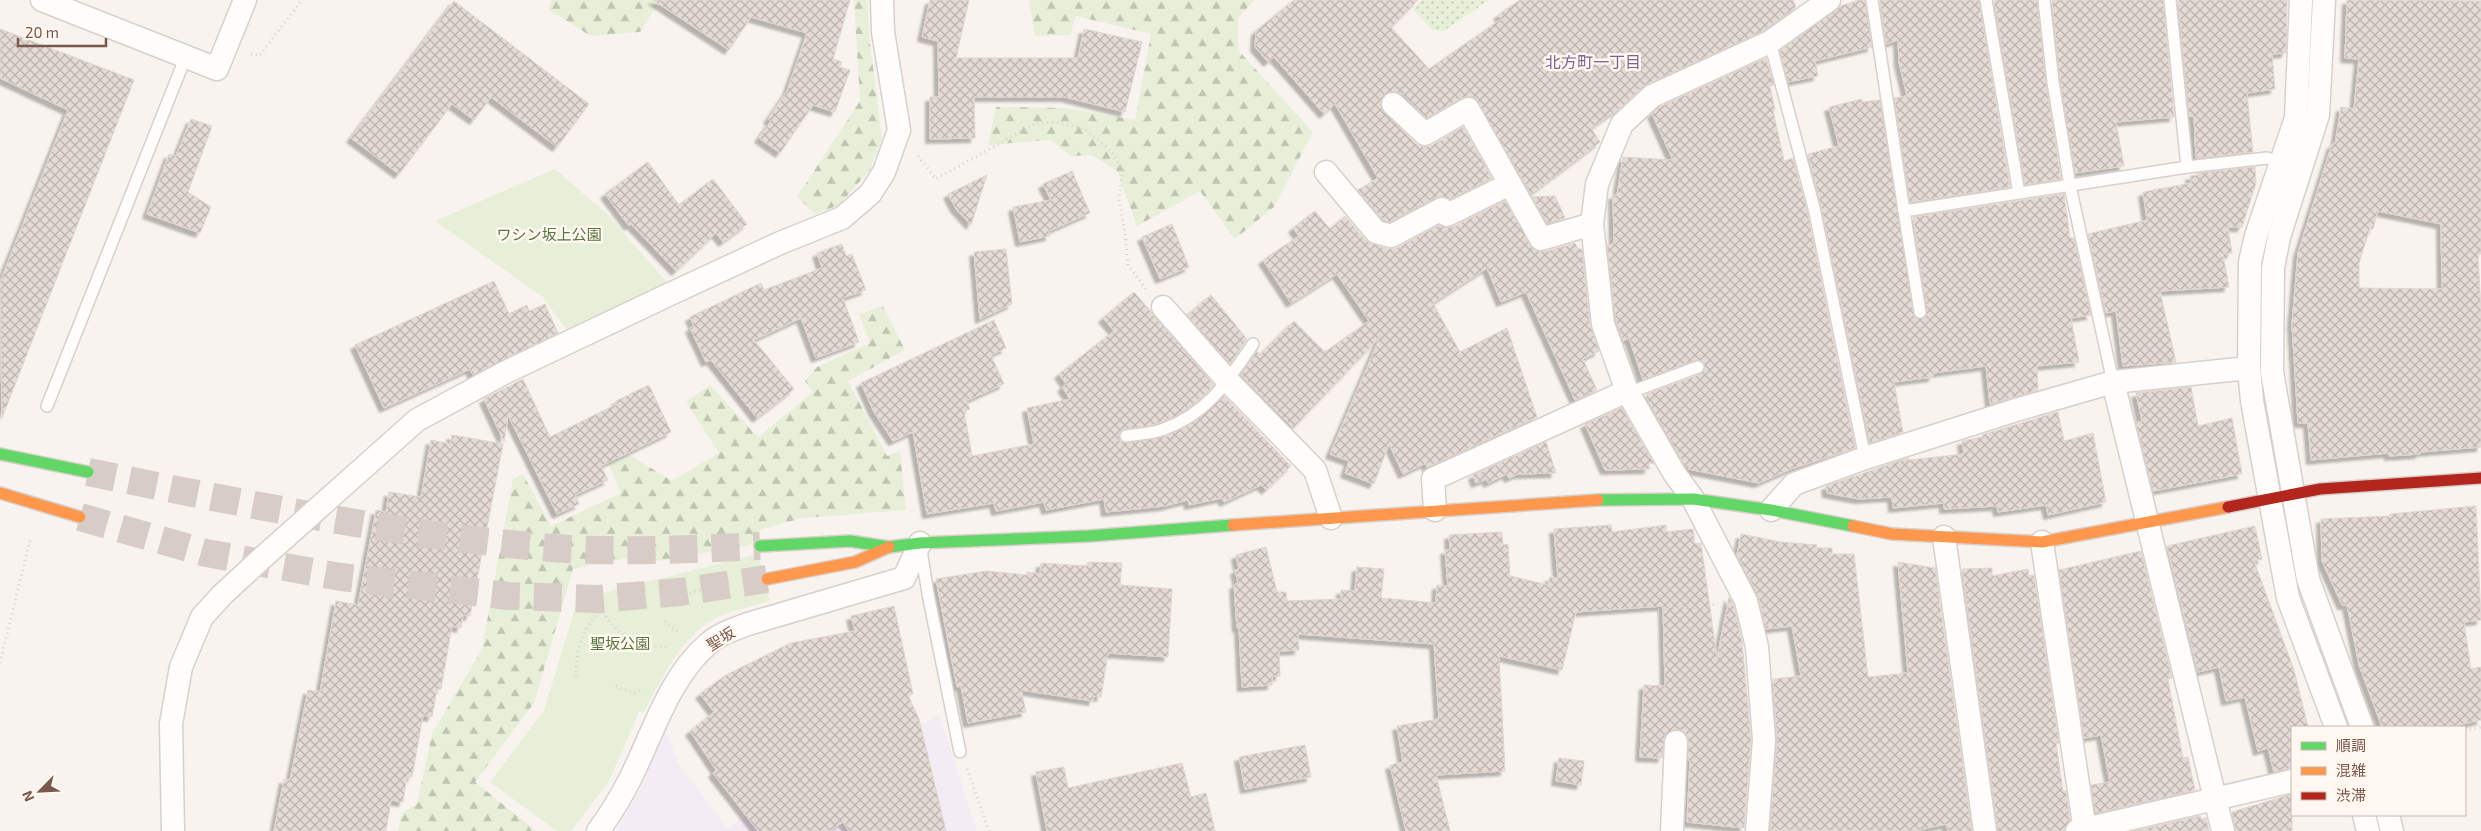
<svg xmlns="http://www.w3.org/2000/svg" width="2481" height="831" viewBox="0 0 2481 831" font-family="'Exo 2','Noto Sans JP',sans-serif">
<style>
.education{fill:#f4ecf4}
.grass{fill:url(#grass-dots)}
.forest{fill:url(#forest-firs)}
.park{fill:#e7efd9}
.building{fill:url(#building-cross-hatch);stroke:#e1d6d0;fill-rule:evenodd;filter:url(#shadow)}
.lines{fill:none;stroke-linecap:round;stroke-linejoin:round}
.secondary-tunnel{stroke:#d8ccc6;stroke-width:28;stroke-dasharray:28 14;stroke-linecap:butt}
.lane-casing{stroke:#d7d0cc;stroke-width:14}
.street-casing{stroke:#d7d0cc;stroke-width:25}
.fast-casing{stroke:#d8cfca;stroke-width:14}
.slow-casing{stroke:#d8cfca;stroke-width:14}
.jam-casing{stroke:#d8cfca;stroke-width:14}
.path{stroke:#dad1ce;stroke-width:3;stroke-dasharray:1 4;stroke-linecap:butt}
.lane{stroke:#fefdfc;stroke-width:11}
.street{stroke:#fefdfc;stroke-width:22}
.fast{stroke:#63d668;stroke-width:11}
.slow{stroke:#ff974d;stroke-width:11}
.jam{stroke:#b3261e;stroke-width:11}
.labels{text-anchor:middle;stroke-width:5;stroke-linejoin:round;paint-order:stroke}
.park-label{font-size:15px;fill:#577741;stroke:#fff7f0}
.street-label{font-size:15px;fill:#78574c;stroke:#fff7f0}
.neighbourhood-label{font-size:16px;fill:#7f6493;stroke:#fff7f0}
</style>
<defs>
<pattern id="grass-dots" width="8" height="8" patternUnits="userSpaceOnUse" patternTransform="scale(1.25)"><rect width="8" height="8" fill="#e7efd9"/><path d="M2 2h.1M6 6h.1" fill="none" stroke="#c0c4b2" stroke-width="1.8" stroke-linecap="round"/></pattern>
<pattern id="forest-firs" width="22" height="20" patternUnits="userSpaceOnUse" patternTransform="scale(1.25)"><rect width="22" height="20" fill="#e7efd9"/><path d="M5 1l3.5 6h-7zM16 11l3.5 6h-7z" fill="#c0c4b2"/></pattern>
<pattern id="building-cross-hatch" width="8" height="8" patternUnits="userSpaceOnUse" patternTransform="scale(1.25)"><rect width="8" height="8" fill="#e5dbd5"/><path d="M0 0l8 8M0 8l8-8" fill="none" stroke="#beb4af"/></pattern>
<filter id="shadow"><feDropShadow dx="-4.5" dy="4.5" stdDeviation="1" flood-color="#0004"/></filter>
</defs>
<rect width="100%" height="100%" fill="#f8f3ee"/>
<!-- education -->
<polygon class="education" points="940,716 977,831 616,831 644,782 665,730 679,764 727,828 827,762"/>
<!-- grass -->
<polygon class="grass" points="1422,0 1489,0 1444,31 1432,30 1413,9"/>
<!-- forest -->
<g class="forest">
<polygon points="551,0 660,0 640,32 591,36 549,10"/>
<polygon points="854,0 867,0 870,43 882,139 869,171 839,205 815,214 797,197 860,101"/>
<polygon points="1029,0 1255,0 1238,18 1238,50 1313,132 1274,207 1235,239 1200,191 1137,226 1117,171 1092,155 1071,156 1050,140 988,145 996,107 1066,108 1135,120 1151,34 1076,16 1070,35 1035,36"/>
<polygon points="883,306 905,350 848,381 887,456 900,451 906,510 802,518 760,530 750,545 658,561 645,554 573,569 534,703 475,782 536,831 398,831 402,813 417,804 432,734 482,649 513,479 523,474 551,526 621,493 608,463 628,454 672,481 719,453 686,402 710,385 758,437 813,392 805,381 817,367 870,343 859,314"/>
</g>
<!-- park -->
<g class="park">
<polygon points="555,169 608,215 669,285 569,333 543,297 435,221"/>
<path d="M758 554 770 601C754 606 737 609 722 615 681 633 664 676 644 712H639L609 781 571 831H557L490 782 544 710 578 599Z"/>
</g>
<!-- building -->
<g class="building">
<polygon points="653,0 850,0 833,59 842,62 840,67 850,70 835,112 813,105 780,153 759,138 771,121 768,119 787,91 807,33 751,17 729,50"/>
<polygon points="930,0 969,0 956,58 1078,58 1084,29 1142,42 1125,112 1065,97 974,97 975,138 930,139 930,97 939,97 938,41 922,37"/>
<polygon points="1294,0 1418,0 1391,27 1429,69 1501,19 1498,15 1520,0 1793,0 1796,7 1763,31 1643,86 1624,105 1591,128 1600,142 1531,194 1475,98 1469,96 1461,98 1427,118 1402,94 1389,92 1380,101 1381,108 1416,144 1423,147 1431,146 1463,127 1492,178 1450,199 1442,196 1436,197 1389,222 1383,220 1358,190 1378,178 1335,104 1324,114 1274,57 1268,62 1255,47 1256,31"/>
<polygon points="1860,0 1865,0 1872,47 1815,61 1818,76 1788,82 1780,51 1840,6"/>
<polygon points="1880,0 1979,0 2010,187 1910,202 1894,98 1907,96 1899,62 1898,40 1886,44"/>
<polygon points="1994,0 2037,0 2046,83 2061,179 2025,185"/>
<polygon points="2052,0 2163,0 2174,117 2116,122 2124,166 2075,173 2060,81"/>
<polygon points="2178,0 2287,0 2286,53 2272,54 2275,89 2247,93 2253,152 2196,158 2194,116 2189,116"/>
<path d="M2347 0 2481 1V254H2478L2481 311V447L2420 452V454L2389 456V453L2311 460 2308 423H2298L2292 324 2298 253 2332 144H2335L2341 107 2354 109 2359 59 2345 58ZM2378 211 2441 224 2442 289 2359 288V263L2370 228 2373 229Z"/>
<polygon points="454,1 589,104 557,147 491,97 474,120 452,104 399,174 351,138"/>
<polygon points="0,29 134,80 2,418 0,282 68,110 0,78"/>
<polygon points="1766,58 1774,85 1770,86 1775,110 1773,110 1784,161 1793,158 1807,210 1855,448 1791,469 1759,483 1688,469 1685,466 1646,397 1647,394 1701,374 1705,365 1702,361 1696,360 1643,380 1629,338 1623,341 1616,321 1607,245 1614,244 1613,195 1617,195 1623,157 1673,160 1652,114 1659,107"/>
<polygon points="1862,99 1862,102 1880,100 1915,317 1924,318 1927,311 1913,217 2064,194 2070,238 2074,238 2091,315 2071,318 2079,362 2037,366 2038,390 1990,404 1986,366 1933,373 1933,377 1894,382 1903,432 1870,443 1821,206 1808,154 1839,146 1829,107"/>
<polygon points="191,119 212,126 188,192 211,207 200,233 147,214 169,154 176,156"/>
<polygon points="648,162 679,205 713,179 747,224 723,242 716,233 676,271 631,224 629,226 605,194"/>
<polygon points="2255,167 2256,183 2242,227 2228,227 2232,253 2223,254 2229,287 2160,291 2176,362 2123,366 2116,311 2106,313 2088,234 2147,220 2143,192 2191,183 2190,176 2197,175 2197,173"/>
<polygon points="1072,171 1090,213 1049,231 1050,236 1020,242 1013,207 1051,200 1043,184"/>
<polygon points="987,175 971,225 956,209 948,194"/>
<polygon points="1555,196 1565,218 1547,223 1532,197"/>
<polygon points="1505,201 1534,250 1544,252 1575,243 1578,249 1582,249 1590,325 1599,351 1583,359 1597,390 1575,400 1526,292 1501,302 1487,268 1433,303 1460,352 1507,328 1537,417 1427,467 1426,463 1403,474 1389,444 1374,484 1345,473 1349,461 1330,454 1380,337 1293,428 1241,375 1257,351 1260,355 1294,321 1325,352 1369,321 1337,274 1291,303 1263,260 1299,236 1293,228 1315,211 1330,229 1345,216 1366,241 1388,249 1397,248 1439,225 1447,228 1453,227"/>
<polygon points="1172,224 1189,267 1160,279 1142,237"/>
<polygon points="842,244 846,256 852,254 866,290 843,298 859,342 816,358 801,318 754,340 794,389 757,418 711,360 706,362 690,328 694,326 690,317 761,283 764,290 822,268 817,253"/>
<polygon points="1006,249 1012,304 980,319 974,252"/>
<polygon points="494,281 509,314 527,305 529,311 545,304 558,333 473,375 470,369 384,408 355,345"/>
<polygon points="1134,292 1214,385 1200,399 1176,416 1153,425 1122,430 1119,434 1120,441 1127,443 1167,436 1197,420 1224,396 1291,466 1266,490 1261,485 1224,502 1222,498 1189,505 1188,500 1165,506 1106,512 1104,499 1046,510 1044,502 996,511 994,503 927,514 913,432 893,441 874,412 861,383 994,320 1006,348 991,355 1004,384 966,401 970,409 964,411 972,456 1034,444 1027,408 1070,399 1062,387 1066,384 1059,374 1114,331 1103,318"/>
<polygon points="1211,295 1247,339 1230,364 1187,315"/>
<polygon points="523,379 550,437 617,404 616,401 649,385 671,432 601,466 608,480 575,495 579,504 557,514 508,415 504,442 484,399"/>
<polygon points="2191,387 2198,426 2232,418 2242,474 2153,491 2136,423 2142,421 2136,393"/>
<polygon points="1622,408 1654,464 1649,463 1649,469 1605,470 1585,424"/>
<polygon points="2058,412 2064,441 2093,433 2106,502 2048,515 2046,505 1998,512 1997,506 1944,509 1944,503 1893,508 1892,497 1859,499 1827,493 1826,486 1908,458 1909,460 1964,454 1962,441 1983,437 1982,435"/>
<polygon points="452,435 503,444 470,616 463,615 461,628 452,626 441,689 437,689 432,717 423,715 412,777 407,776 403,802 391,800 386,831 274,831 284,779 290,780 308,690 320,692 336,601 358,605 376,510 386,512 389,492 421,497 431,440 450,444"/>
<polygon points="1546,442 1556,473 1518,474 1509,478 1507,474 1488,483 1487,479 1476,483 1473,475"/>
<polygon points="2476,506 2481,620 2464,622 2471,669 2481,667 2481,720 2450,727 2382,727 2359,665 2347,605 2342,605 2322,561 2321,519 2390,516 2390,514"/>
<polygon points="1611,525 1612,532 1666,525 1666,532 1693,529 1695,544 1701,543 1717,658 1729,597 1734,606 1742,642 1751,740 1744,828 1687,822 1690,760 1688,760 1688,736 1683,731 1676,729 1665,735 1662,758 1640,757 1644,685 1665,686 1663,606 1576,612 1562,670 1499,656 1505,771 1436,775 1450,831 1406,831 1390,765 1403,762 1397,726 1439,719 1434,644 1298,634 1299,650 1279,651 1280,676 1272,676 1272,685 1242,687 1239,627 1237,628 1234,585 1238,583 1235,570 1239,569 1236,555 1266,547 1277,592 1286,592 1287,601 1341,599 1341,590 1355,591 1357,567 1384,569 1381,598 1436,603 1437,585 1448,586 1445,550 1450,550 1449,535 1502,532 1503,545 1508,544 1510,576 1548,585 1550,577 1558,578 1554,529"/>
<polygon points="2255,526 2262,559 2254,561 2294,670 2308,727 2292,727 2292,768 2274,772 2268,748 2258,751 2245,697 2226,701 2219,667 2198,672 2167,546"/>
<polygon points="1741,534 1781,542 1817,545 1816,548 1832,548 1832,554 1854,554 1868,677 1908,673 1898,562 1935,568 1972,831 1948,831 1946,824 1915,831 1770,830 1777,741 1773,679 1801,676 1792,626 1766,629 1758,595 1737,555"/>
<polygon points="2141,551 2172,678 2168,679 2183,758 2188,757 2195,790 2096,813 2091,785 2110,782 2101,735 2084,738 2059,570"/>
<polygon points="1088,562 1122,563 1120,585 1172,589 1168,657 1108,653 1101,697 1094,696 1093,701 1021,690 1026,712 968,723 961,686 957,687 936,579 986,571 1027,575 1027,572 1040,574 1041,563 1087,566"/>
<polygon points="1992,568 1992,576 2028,569 2029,576 2034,575 2059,743 2056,743 2063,791 2066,791 2070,820 2064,831 1998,831 1962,569"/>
<polygon points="894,606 913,694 908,695 919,719 946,831 849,831 843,822 830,831 758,831 713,773 716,770 690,731 714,712 700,694 726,675 791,643 855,631 851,616"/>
<polygon points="1305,745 1311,777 1245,789 1239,757"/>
<polygon points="1559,758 1584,761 1581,785 1556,781"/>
<polygon points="1182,763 1191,797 1206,793 1215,831 1047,831 1036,772 1064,767 1068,788"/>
<polygon points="2292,794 2292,831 2236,831 2232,812"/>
<polygon points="2200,816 2201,819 2206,818 2209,831 2135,831"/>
</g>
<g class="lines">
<!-- secondary-tunnel -->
<g class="secondary-tunnel">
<path d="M88 472C241 503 396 535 552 548 621 553 691 549 760 546"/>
<polyline points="80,517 206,553 341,577 509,596 597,599 680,592 767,579"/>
</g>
<!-- lane casing -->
<g class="lane-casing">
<g id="lane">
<polyline points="1872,0 1904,211 2187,167 2267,158 2281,162"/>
<polyline points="1986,0 2019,193"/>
<polyline points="2044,0 2053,82 2070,186 2113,382"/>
<polyline points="2170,0 2187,167"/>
<polyline points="1770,42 1814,208 1865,458"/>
<polyline points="1904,211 1920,312"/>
<polyline points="1628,393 1698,367"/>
<polyline points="47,406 186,56"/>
<path d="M1126 436C1138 434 1153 434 1164 429 1208 413 1228 381 1253 344"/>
<polyline points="921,550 928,594 960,752"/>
</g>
</g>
<!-- street casing -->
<g class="street-casing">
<g id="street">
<polyline points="42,0 217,69 245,0"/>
<polyline points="2301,0 2296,118 2256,236 2250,262 2249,368 2252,401 2288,598 2336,727"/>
<polyline points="2324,0 2318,115 2279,237 2273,268 2272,372 2308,579 2362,727"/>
<polyline points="1393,104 1425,134 1468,109 1541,239 1592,224"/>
<polyline points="1326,172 1376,232 1391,236 1442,209 1447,215 1510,184"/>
<polyline points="1163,307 1228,381 1315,470 1331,518"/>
<polyline points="2113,382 2223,831"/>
<polyline points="1435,510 1433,479 1627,391"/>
<polyline points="1771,510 1794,484 1865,458 2016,410 2113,382 2249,368"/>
<polyline points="1944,537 1985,831"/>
<polyline points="2042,542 2085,831"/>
<polyline points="2364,815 2368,831"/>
<polyline points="2388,815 2392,831"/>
<polyline points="173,831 171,724 181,667 202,617 222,595 261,559 417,420 506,372 668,295 780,243 842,218 870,194 884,172 899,130 883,32 882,0"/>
<path d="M598 831C610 815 621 797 630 779 652 736 669 677 708 644 719 634 734 629 748 624L904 578 920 543"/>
<polyline points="1672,831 1676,742"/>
<polyline points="1757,831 1764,740 1757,647 1746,601 1693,499 1674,473 1627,391 1603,324 1592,224 1597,184 1622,124 1652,96 1770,42 1829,0"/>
<polyline points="2077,831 2292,781"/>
</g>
</g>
<!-- fast casing -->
<g class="fast-casing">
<g id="fast">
<polyline points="0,454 88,472"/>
<polyline points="1598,500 1693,499 1771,510 1853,526"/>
<polyline points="760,546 850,541 889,547 920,543 1089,536 1233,525"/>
</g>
</g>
<!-- slow casing -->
<g class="slow-casing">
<g id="slow">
<polyline points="0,493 80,517"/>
<polyline points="1233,525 1598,500"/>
<polyline points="1853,526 1892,534 2042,542 2228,507"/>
<polyline points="767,579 855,562 889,547"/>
</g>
</g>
<!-- jam casing -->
<g class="jam-casing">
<polyline id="jam" points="2228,507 2320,489 2481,478"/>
</g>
<!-- path -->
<g class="path">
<polyline points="251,54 259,56 302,0"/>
<polyline points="918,156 936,179 1036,123 1056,122 1086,130 1111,151 1123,170 1119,199 1125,233 1128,265 1146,289"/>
<polyline points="1693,349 1692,331 1712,319 1709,292"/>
<polyline points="1707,385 1728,435"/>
<polyline points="666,601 731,580"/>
<polyline points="1658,610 1718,604"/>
<polyline points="665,621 680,634"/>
<polyline points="1716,651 1732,649"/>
<polyline points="0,663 30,540"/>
<path d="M576 677C576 651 581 627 602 611 620 639 637 645 669 647"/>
<polyline points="616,686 633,693 642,690"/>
<polyline points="2465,731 2481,727"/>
<polyline points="1702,741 1738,740"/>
<polyline points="967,769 989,831"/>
</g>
<!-- lane -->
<use href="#lane" class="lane"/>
<!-- street -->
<use href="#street" class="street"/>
<!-- fast -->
<use href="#fast" class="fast"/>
<!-- slow -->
<use href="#slow" class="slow"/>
<!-- jam -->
<use href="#jam" class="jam"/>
</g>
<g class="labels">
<!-- park labels -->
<g class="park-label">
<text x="549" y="240">ワシン坂上公園</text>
<text x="620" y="649">聖坂公園</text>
</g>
<!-- street labels -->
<g class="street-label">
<text transform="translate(721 639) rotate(-32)" y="5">聖坂</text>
</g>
<!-- neighbourhood labels -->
<g class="neighbourhood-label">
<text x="1593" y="68">北方町一丁目</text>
</g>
</g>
<!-- legend -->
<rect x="2291" y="726" width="175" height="90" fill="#fff7f0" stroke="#c9b7ae"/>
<rect x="2301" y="742" width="25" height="8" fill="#63d668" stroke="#c9b7ae"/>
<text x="2336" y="751" font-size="15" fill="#78574c">順調</text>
<rect x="2301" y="767" width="25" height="8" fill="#ff974d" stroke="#c9b7ae"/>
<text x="2336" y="776" font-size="15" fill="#78574c">混雑</text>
<rect x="2301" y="792" width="25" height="8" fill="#b3261e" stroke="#c9b7ae"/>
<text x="2336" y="801" font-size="15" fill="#78574c">渋滞</text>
<!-- north arrow -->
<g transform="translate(40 791) rotate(246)" stroke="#fff7f0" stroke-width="4" paint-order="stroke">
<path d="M0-4L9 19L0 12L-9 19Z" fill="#78574c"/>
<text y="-8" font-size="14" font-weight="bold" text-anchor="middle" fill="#78574c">N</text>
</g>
<!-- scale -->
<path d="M18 38v8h88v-8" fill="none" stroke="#78574c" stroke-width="2.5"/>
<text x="25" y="38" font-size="15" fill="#78574c" stroke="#fff7f0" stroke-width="4" paint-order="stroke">20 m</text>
</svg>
